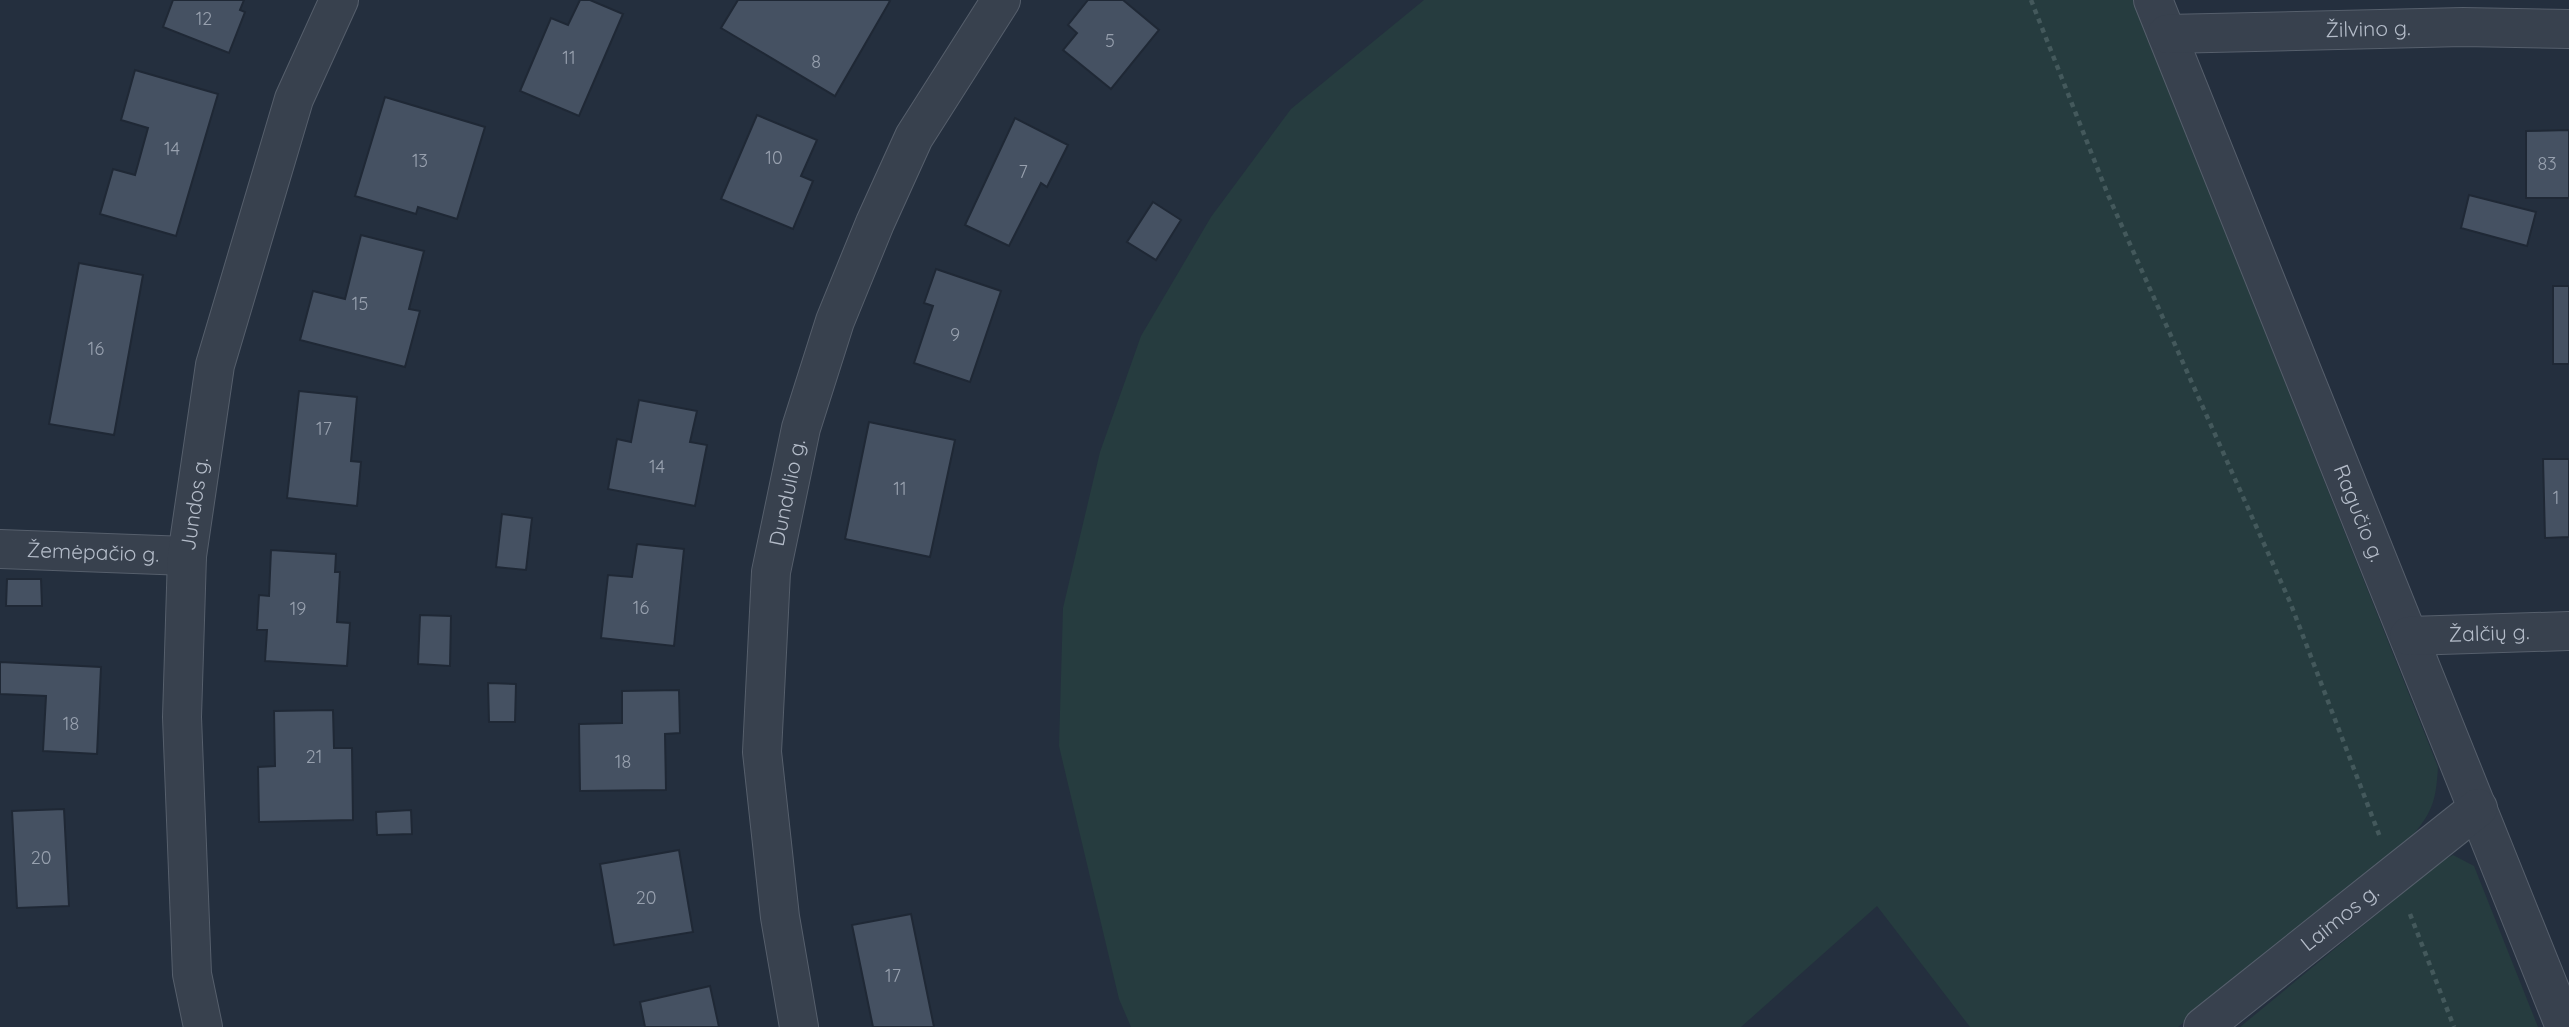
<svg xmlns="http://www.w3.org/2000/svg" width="2569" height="1027" viewBox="0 0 2569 1027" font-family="Quicksand,sans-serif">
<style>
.green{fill:#263c3f}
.building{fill:#455162;stroke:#1f2835;stroke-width:2}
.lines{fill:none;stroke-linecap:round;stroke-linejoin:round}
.street-casing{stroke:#565f6c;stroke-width:40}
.path{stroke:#44595c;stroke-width:4.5;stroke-dasharray:5 5;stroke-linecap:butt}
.street{stroke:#38414e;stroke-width:38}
.labels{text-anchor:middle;stroke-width:6;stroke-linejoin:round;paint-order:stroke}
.number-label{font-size:18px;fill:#98a1af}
.street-label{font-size:21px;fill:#b4bcc9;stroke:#1d2633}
</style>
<rect width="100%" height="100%" fill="#242f3e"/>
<!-- green -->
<g class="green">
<path d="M1424 0H2133L2438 767C2436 798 2434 810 2413 835L2178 1027H1970L1877 906 1741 1027H1131L1119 999 1059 746 1063 608 1100 452 1141 336 1211 217 1291 109Z"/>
<polygon points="2453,855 2474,866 2538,1027 2240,1027 2440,862"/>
</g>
<!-- building -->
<g class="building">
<polygon points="173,0 244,0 240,10 245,12 229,53 163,27"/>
<polygon points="580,0 590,0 623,14 579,116 520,91 551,18 568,25"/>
<polygon points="738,0 888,0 890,1 835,96 721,28"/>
<polygon points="1088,0 1123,0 1159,30 1111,89 1063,50 1077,33 1068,25"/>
<polygon points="135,70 218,94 176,236 100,214 113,169 135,175 148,128 121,120"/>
<polygon points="385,97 485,127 457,219 418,207 416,214 355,196"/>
<polygon points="757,115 817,140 801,176 813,181 793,229 721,199"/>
<polygon points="1015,118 1068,145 1047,187 1041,183 1009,246 965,225"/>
<polygon points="2569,130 2569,198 2526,198 2526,131"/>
<polygon points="2469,195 2536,212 2527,246 2461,228"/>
<polygon points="1153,202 1181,220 1156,260 1127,242"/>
<polygon points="361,235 424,251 409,309 420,311 405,367 300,340 313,291 345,299"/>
<polygon points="79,263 143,275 114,435 49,424"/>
<polygon points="936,269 1001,291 970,382 914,363 933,306 924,303"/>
<rect x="2553" y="286" width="16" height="78"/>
<polygon points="299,391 357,397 351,461 361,462 357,506 287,498"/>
<polygon points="639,400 697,411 690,442 707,445 695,506 608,489 617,439 631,442"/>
<polygon points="869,422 955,440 930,557 845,539"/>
<polygon points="2543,459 2569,459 2569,537 2545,538"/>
<polygon points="502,514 532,518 526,570 496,567"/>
<polygon points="637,544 684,549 674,646 601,638 608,575 632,577"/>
<polygon points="271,550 336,554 335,572 340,572 337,622 350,623 347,666 265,661 267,630 257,630 259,595 269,596"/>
<polygon points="7,579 41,579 42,606 6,606"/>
<polygon points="420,615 451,616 450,666 418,664"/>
<polygon points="0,662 101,667 97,754 43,751 46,696 0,694"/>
<polygon points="488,683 516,684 515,722 489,722"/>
<polygon points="679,690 680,733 665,734 666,790 580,791 579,724 622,723 622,691"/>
<polygon points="333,710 334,748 352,748 353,820 259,822 258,767 275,766 274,711"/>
<polygon points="64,809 69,906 17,908 12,811"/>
<polygon points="411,810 412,834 377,835 376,812"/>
<polygon points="679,850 693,932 614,945 600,864"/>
<polygon points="911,914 934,1027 873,1027 852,925"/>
<polygon points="710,986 719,1027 645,1027 640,1002"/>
</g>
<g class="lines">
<!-- street casing -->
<g class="street-casing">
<g id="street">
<path id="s1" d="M2153 0 2565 1027"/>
<path id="s2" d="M2167 34 2463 27 2569 29"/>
<path id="s3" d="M0 549 187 556"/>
<path id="s4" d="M2409 636 2569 631"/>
<path id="s5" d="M203 1027 192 974 182 717 187 556 215 365 294 99 339 0"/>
<path id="s6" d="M799 1027 780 917 762 752 771 572 801 428 835 321 875 223 914 137 1001 0"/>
<path id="s7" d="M2203 1027 2478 808"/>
</g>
</g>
<!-- path -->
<g class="path">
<polyline points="2031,0 2108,195 2290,602 2380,837"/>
<polyline points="2410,914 2454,1027"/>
</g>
<!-- street -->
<use href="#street" class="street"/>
</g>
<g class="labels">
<!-- number labels -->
<g class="number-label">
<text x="204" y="25">12</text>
<text x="1110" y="47">5</text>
<text x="569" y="64">11</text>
<text x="816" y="68">8</text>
<text x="172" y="155">14</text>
<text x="774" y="164">10</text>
<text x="420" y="167">13</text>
<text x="2547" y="170">83</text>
<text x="1023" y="178">7</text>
<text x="360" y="310">15</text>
<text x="955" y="341">9</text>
<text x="96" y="355">16</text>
<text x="324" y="435">17</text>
<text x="657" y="473">14</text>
<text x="900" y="495">11</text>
<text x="2556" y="504">1</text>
<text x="641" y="614">16</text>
<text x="298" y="615">19</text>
<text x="71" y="730">18</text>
<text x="314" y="763">21</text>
<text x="623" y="768">18</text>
<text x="41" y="864">20</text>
<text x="646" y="904">20</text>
<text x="893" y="982">17</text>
</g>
<!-- street labels -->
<g class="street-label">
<text dy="7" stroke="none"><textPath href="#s2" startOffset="201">Žilvino g.</textPath></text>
<text dy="7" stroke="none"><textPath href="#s6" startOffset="539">Dundulio g.</textPath></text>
<text dy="7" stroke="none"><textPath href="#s5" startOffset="525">Jundos g.</textPath></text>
<text dy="7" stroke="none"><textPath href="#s1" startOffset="553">Ragučio g.</textPath></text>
<text dy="7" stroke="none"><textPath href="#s3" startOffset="93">Žemėpačio g.</textPath></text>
<text dy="7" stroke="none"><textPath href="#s4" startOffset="80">Žalčių g.</textPath></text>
<text dy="7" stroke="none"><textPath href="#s7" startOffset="175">Laimos g.</textPath></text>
</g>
</g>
</svg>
